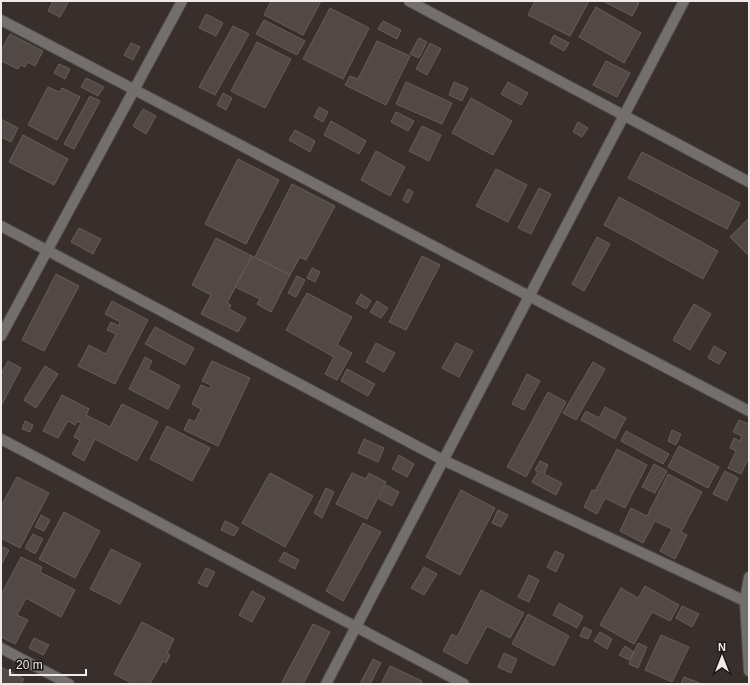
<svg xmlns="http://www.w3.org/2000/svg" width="750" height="685" viewBox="0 0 750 685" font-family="Helvetica,sans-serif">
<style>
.building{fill:#524845;stroke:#675d59}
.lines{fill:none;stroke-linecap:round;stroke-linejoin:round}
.minor-casing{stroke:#554d4a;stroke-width:12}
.minor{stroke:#736f6d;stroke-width:10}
</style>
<rect width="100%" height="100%" fill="#382f2c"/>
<!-- building -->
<g class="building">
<polygon points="53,1 69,1 60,17 48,11"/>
<polygon points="271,1 321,1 303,35 264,15"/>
<polygon points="535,1 589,1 570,36 528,15"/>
<polygon points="603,1 635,1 639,3 632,16"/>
<polygon points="596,7 641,33 624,63 579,37"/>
<polygon points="330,8 369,28 343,79 303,59"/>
<polygon points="206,14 223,23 216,36 199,28"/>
<polygon points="264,20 305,41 297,55 256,34"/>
<polygon points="383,21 401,30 397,39 378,29"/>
<polygon points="233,26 249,34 215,95 199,87"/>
<polygon points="10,34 43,51 35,66 27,62 25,67 20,65 18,69 1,61 1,51"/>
<polygon points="554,35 569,43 564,51 550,43"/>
<polygon points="419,38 427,42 419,58 410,54"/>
<polygon points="377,41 410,56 386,105 345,85 350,76 358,79"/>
<polygon points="257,42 291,59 265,108 231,91"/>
<polygon points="131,43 140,47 133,60 124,55"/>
<polygon points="430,43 441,49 427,75 416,69"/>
<polygon points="606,61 630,73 617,97 593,85"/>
<polygon points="59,64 70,69 65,79 54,73"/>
<polygon points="86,78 104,87 98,96 81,87"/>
<polygon points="406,82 452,103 442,124 396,104"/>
<polygon points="454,82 468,88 462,101 449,95"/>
<polygon points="508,82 528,93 521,105 501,94"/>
<polygon points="48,87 59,92 62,88 80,97 57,140 28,125"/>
<polygon points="223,93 232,98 226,110 217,105"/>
<polygon points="90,96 100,101 74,149 64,144"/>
<polygon points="471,98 512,121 493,155 452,133"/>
<polygon points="319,107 328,112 323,122 314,117"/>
<polygon points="143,109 156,116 146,134 133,126"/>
<polygon points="396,112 414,121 408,131 391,122"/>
<polygon points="1,119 18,128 11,142 1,137"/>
<polygon points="331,121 366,141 359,154 324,135"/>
<polygon points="578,122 588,128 582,137 573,132"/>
<polygon points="422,126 441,135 429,161 409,151"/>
<polygon points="295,130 315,141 310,152 289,140"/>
<polygon points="23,135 68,159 54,185 9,162"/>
<polygon points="376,151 405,167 390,196 361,180"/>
<polygon points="642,152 740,203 727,229 628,178"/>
<polygon points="238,159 279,180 246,244 205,224"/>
<polygon points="496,169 527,185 508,222 476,206"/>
<polygon points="292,184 335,206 306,260 300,257 290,275 255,257"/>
<polygon points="539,188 551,194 531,234 518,228"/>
<polygon points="408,189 413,192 408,203 403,200"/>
<polygon points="619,197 718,251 703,279 604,225"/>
<polygon points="749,218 749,256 730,237"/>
<polygon points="79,228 101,239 93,254 71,242"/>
<polygon points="597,237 610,244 584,291 572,284"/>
<polygon points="216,238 252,256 227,303 231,305 229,309 246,318 238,332 201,314 211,295 192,285"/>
<polygon points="252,256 290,275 271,312 257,304 260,299 235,287"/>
<polygon points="422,256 440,265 406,330 389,322"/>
<polygon points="312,268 320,272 315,282 307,278"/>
<polygon points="56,274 79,286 44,351 22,340"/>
<polygon points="297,276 305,280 296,297 288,293"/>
<polygon points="307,293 352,317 337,345 352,353 337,380 325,374 334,357 286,330"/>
<polygon points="361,294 371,301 366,309 356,303"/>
<polygon points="112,301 148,320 115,384 78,366 89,345 106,354 116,334 107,330 111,322 119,326 120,322 105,314"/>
<polygon points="377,301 388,308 381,318 370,312"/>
<polygon points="694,304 711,314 690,350 673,340"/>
<polygon points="155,327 194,348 185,365 145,344"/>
<polygon points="376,343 395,353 384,372 366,362"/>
<polygon points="456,343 473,351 459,377 442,368"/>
<polygon points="714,346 726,353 719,364 708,358"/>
<polygon points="145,357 152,361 148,369 180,386 168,409 129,389"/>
<polygon points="8,361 21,368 1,406 1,374"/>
<polygon points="212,361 250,378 218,446 184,430 189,419 195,422 201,409 192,404 201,385 210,389 211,385 202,381"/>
<polygon points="593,362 605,369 576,420 563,413"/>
<polygon points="45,366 58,374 36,408 24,400"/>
<polygon points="347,369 375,384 368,396 341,381"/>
<polygon points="527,374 540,381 524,410 512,404"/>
<polygon points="548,392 566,402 526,477 507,467"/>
<polygon points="62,395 89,409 86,415 110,427 122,404 158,422 137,461 95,439 84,461 72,454 80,440 74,437 81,423 77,421 75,425 68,421 58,438 43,431"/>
<polygon points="605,407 626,418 615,439 581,420 586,411 599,418"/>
<polygon points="739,420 749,424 749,457 741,474 728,468 736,451 730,448 734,438 740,441 742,436 733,432"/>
<polygon points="25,421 33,425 30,432 22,429"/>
<polygon points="167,426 210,448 192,481 150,459"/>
<polygon points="672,430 681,434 676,445 668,441"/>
<polygon points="626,431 669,454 663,464 621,441"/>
<polygon points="364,439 384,448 378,462 358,453"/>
<polygon points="679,446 719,467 708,488 668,467"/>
<polygon points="617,449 647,465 625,508 605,498 597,514 584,507 592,490 595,491"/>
<polygon points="399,455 414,464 407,477 392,469"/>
<polygon points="540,461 548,465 544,474 562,483 556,495 532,482 538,472 535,470"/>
<polygon points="654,464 667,471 655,493 642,487"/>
<polygon points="725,471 738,478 727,501 713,494"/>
<polygon points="270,473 313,496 285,547 242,523"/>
<polygon points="352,473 366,479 369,473 386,482 367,519 336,504"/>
<polygon points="668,474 702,492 681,532 687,535 675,559 660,551 672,529 655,521 643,543 620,531 631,508 647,516"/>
<polygon points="17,477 49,493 20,548 1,538 1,506"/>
<polygon points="386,485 399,492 392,506 379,499"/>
<polygon points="326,488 334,492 322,518 314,513"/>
<polygon points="461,490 495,508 460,575 426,557"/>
<polygon points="498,510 508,515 501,527 492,523"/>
<polygon points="64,512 100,531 75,578 39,559"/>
<polygon points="41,515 50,520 44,531 35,527"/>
<polygon points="225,521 239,528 234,536 221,530"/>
<polygon points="363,523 381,532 343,601 326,591"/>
<polygon points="33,534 43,539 35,554 25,548"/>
<polygon points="1,546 9,550 1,565"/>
<polygon points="111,549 141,564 120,604 90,589"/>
<polygon points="555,551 564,555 556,572 547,567"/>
<polygon points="284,552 299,560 295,569 279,561"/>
<polygon points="21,557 42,567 40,572 75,590 61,617 26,598 17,615 28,620 15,644 1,637 1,595"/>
<polygon points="424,567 437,574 424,595 411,588"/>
<polygon points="206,568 215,572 207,587 198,583"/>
<polygon points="529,575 539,580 529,602 518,597"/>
<polygon points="645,586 679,605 670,621 652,612 634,644 600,625 621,588 638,598"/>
<polygon points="481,590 524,613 510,638 487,626 467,664 443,651 452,634 457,637"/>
<polygon points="252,591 265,598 252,622 239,615"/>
<polygon points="559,603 583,616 577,628 553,615"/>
<polygon points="682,606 699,614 692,627 676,618"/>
<polygon points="528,614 569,636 554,666 512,644"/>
<polygon points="142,622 174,639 167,653 170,655 166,663 163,661 150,684 133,684 114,674"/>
<polygon points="313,624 330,632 303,684 281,684"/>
<polygon points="584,627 592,631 588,639 580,636"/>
<polygon points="600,632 612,639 607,649 594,641"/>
<polygon points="661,635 689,647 672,682 645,670"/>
<polygon points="34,638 49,645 43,655 29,648"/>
<polygon points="638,643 647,647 638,668 629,664"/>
<polygon points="625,646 634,652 629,660 619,655"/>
<polygon points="504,653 517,659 511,673 498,667"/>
<polygon points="373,659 381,663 370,684 360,684"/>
<polygon points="390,666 422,681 421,684 381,684"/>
<polygon points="1,667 24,679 21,684 1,684"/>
<polygon points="684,677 702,684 681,684"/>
</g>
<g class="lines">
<!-- minor casing -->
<g class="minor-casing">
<g id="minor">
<polyline points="409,1 749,182"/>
<polyline points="1,20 749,411"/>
<polyline points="1,226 443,460 745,601"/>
<polyline points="1,336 182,1"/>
<polyline points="1,439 464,684"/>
<polyline points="749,577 745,601 749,671"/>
<polyline points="1,648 69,684"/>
<polyline points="326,684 684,1"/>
</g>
</g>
<!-- minor -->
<use href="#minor" class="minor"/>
</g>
<!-- border -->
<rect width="750" height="685" fill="none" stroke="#efe9e7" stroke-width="4"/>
<!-- north arrow -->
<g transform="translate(722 657)" stroke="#1d1817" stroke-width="3" paint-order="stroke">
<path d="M0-3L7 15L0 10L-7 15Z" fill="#efe9e7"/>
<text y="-6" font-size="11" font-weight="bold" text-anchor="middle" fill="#efe9e7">N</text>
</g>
<!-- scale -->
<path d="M10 669v6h76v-6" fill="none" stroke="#efe9e7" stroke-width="2"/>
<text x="16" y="669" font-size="12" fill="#efe9e7" stroke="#1d1817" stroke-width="3" paint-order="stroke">20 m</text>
</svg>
